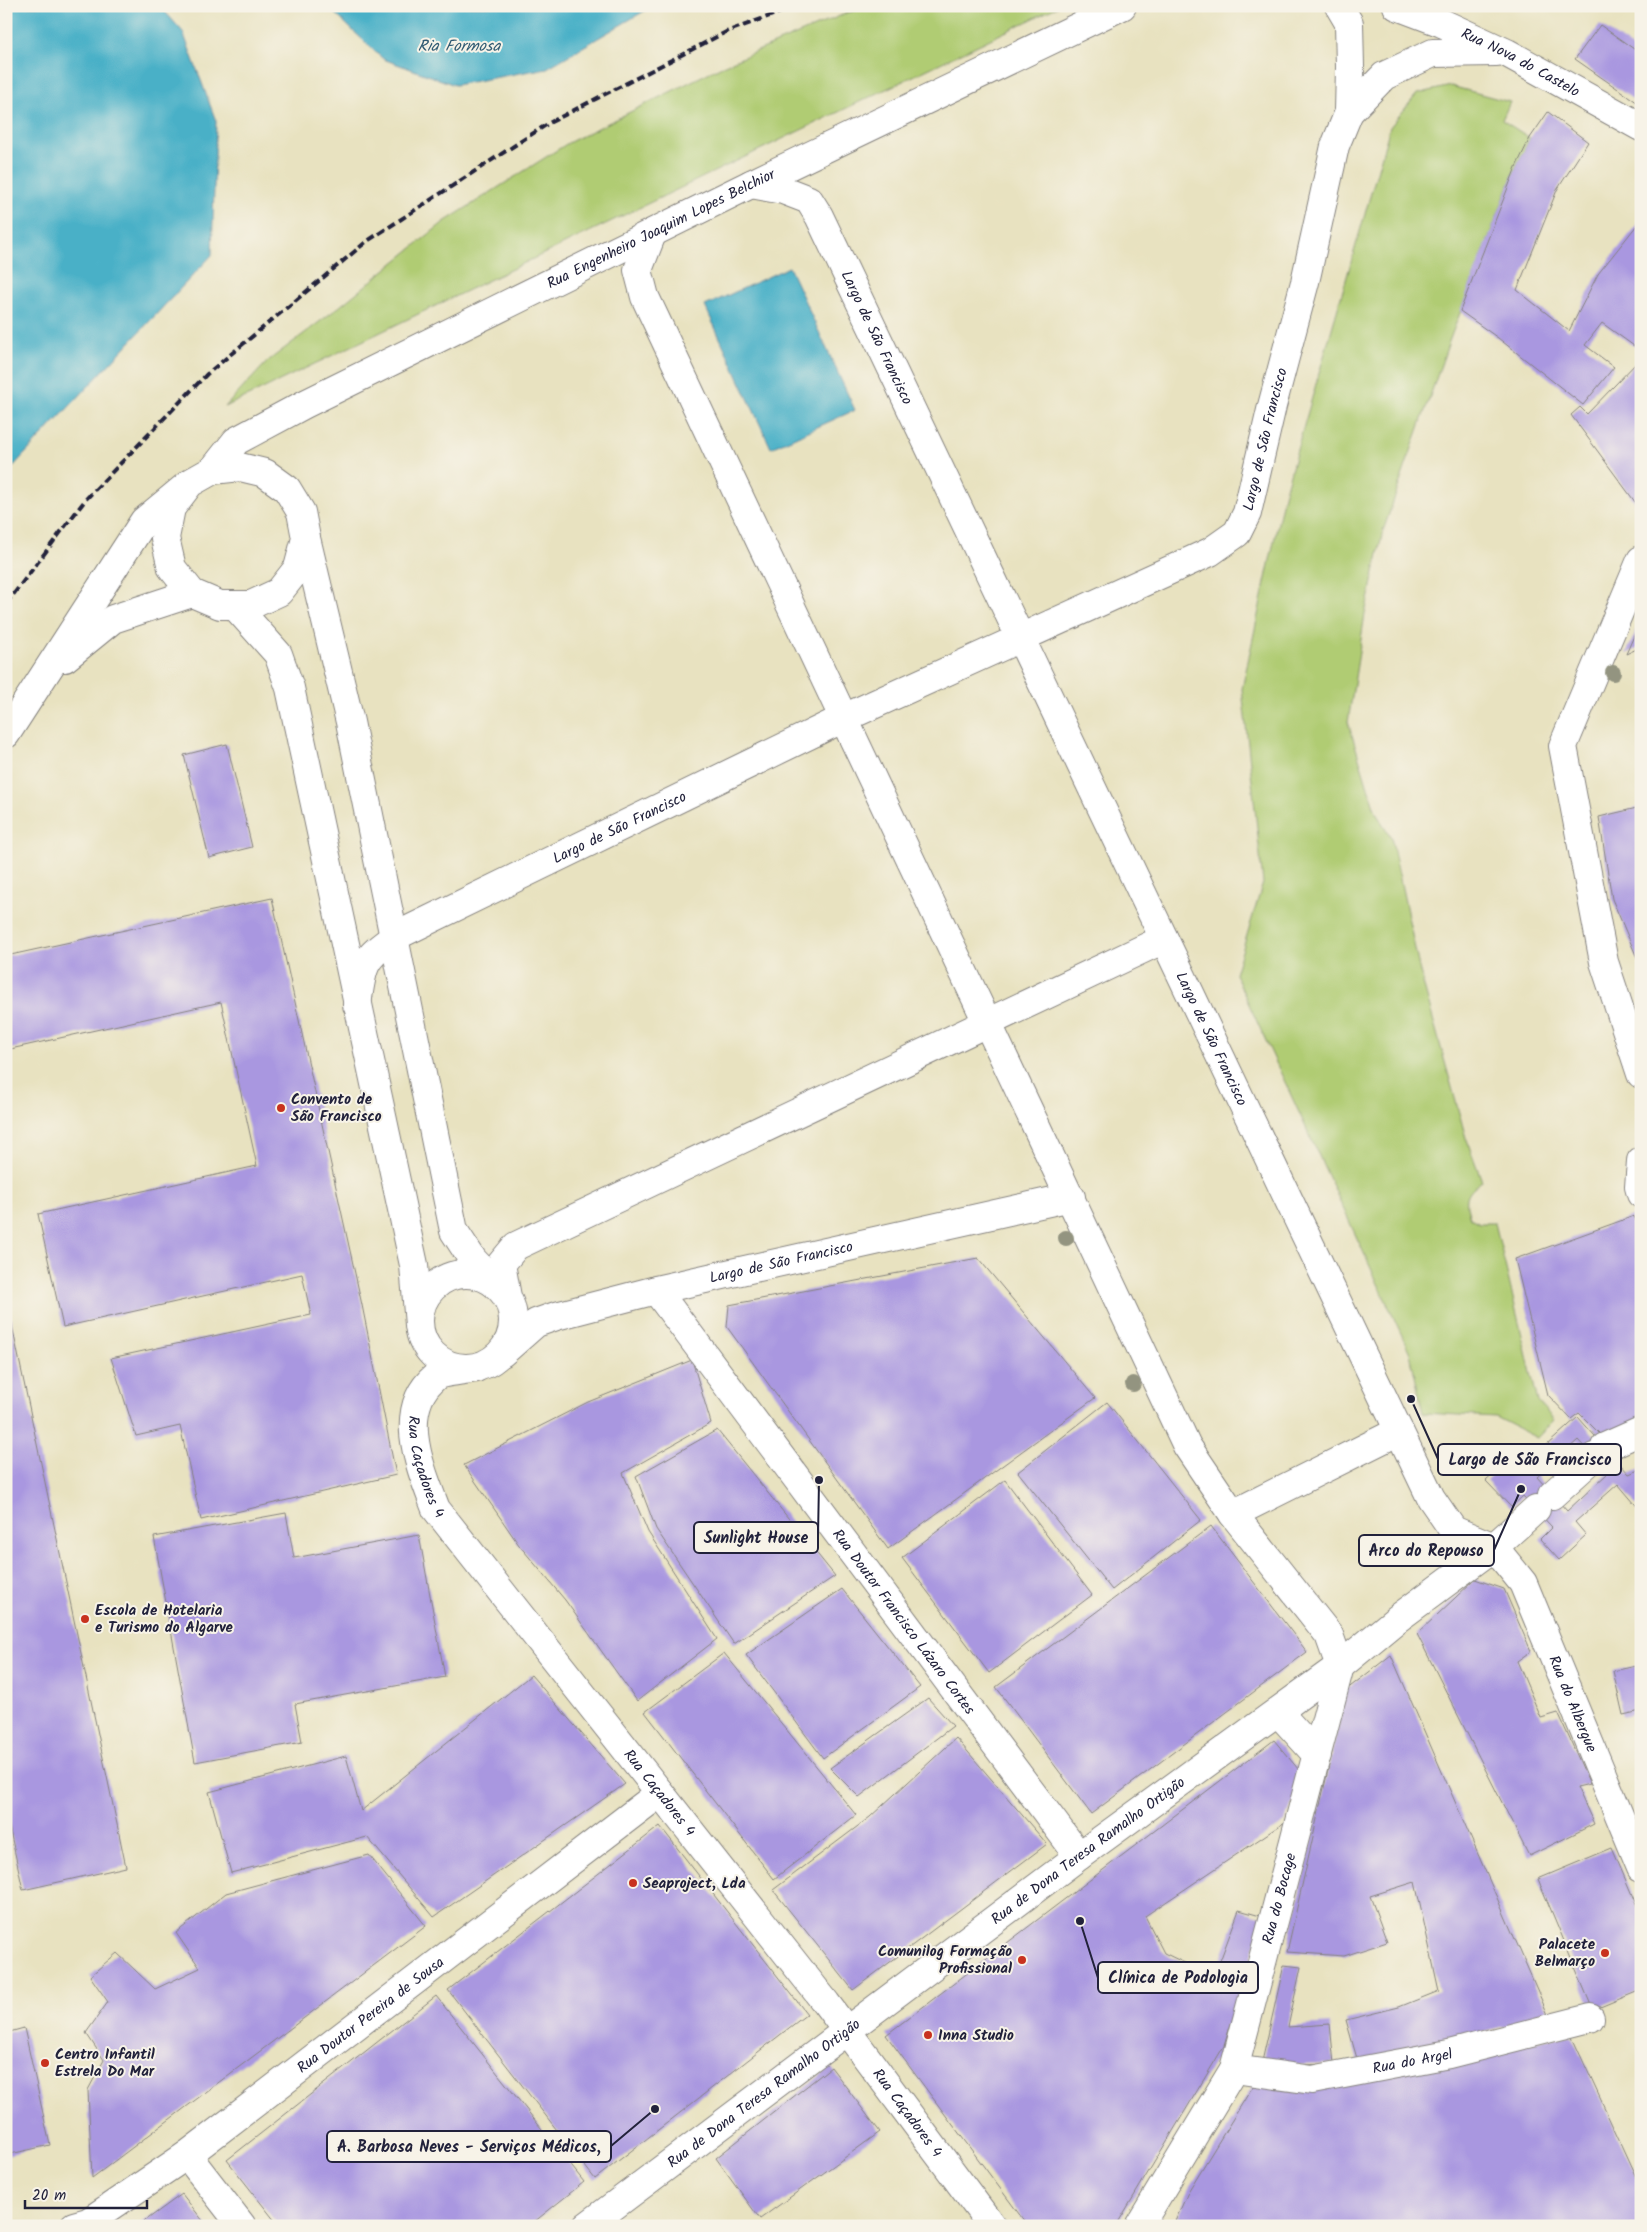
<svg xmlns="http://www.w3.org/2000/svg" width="1647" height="2232" viewBox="0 0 1647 2232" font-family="Kalam,sans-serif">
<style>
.green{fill:#b0cc73;stroke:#697757}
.water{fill:#48b0c7;stroke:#356981}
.building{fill:#a997e0;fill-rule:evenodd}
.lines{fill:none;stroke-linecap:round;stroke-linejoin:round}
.minor-casing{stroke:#85827e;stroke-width:30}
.minor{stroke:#fff;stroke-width:28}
.rail{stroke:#22223b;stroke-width:4;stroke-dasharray:8 4;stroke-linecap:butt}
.tree{fill:#939480}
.poi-dot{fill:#c8321e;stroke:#f7f3e8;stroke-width:2}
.labels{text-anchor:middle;stroke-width:4;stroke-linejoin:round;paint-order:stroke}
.street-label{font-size:15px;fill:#22223b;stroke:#f7f3e8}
.poi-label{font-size:15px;font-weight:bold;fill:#22223b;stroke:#f7f3e8;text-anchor:start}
.water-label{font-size:16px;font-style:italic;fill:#315b73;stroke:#f7f3e8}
.leader{fill:none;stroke:#22223b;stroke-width:2}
.callout-dot{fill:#22223b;stroke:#f7f3e8;stroke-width:2}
.callout{fill:#f7f3e8;stroke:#22223b;stroke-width:2}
.callout-label{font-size:16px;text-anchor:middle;font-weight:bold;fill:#22223b}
</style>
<rect width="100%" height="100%" fill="#f7f3e8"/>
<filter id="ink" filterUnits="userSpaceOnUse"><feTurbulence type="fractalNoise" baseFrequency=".02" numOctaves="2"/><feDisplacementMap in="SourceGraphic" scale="10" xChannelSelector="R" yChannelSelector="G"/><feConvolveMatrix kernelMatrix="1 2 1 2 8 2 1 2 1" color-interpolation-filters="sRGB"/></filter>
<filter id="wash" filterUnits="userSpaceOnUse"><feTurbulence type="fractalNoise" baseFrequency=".0096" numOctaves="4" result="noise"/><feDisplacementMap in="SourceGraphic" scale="20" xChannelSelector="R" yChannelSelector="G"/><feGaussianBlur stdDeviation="1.12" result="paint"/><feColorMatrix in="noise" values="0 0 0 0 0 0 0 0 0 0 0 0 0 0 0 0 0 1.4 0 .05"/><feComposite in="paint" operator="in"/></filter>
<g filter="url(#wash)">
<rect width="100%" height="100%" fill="#e8e2c0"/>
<!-- green -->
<g class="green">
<polygon points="870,6 1059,6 225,407 268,361 339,307 444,222 568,143 720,67 847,13"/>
<path d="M1451 86 1510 102 1502 120 1530 138 1516 167 1450 339 1383 531 1365 614 1348 722 1376 813 1391 837 1420 972 1466 1138 1482 1181C1465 1192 1464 1199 1470 1218L1480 1223H1495L1538 1402 1554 1420 1537 1438 1496 1417 1423 1413 1410 1353 1235 974 1263 883 1242 689 1284 495 1390 127 1417 94Z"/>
</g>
<!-- water -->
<g class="water">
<polygon points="6,6 160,6 183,32 216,121 212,255 6,474"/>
<polygon points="327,6 653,6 547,68 455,85 383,59"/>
<polygon points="789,267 855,410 771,448 705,306"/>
</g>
<g id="blocks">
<!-- building -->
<g class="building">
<polygon points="1600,25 1641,54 1641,105 1575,59"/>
<polygon points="1548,112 1588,142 1557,190 1517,290 1569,331 1598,274 1641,220 1641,351 1602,323 1585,345 1614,367 1583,405 1498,338 1460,311 1516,167 1530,138"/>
<polygon points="1641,358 1640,445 1641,510 1571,415 1580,407 1587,414"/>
<polygon points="1641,620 1641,647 1626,654"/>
<polygon points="227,744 252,847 209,858 184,755"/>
<polygon points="1641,807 1641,967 1612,899 1599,817"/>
<polygon points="272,898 362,1305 396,1475 201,1520 180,1426 136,1436 111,1358 311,1315 302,1274 63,1327 38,1214 257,1166 221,1002 6,1050 6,956"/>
<polygon points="1634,1216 1641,1232 1641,1423 1604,1438 1579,1413 1571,1419 1548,1395 1515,1259"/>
<polygon points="978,1258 1095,1398 888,1549 727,1327 729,1305"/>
<polygon points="6,1297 126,1867 23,1890 6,1812"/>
<polygon points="692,1360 711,1423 623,1473 648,1532 717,1639 637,1701 565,1600 519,1545 464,1465 588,1402"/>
<polygon points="1107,1402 1201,1520 1112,1590 1018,1472"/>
<path d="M1578 1417 1629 1474 1641 1469V1511L1618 1484 1575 1522 1586 1535 1559 1560 1540 1539 1552 1527 1523 1496 1511 1507 1486 1481 1516 1454 1526 1464ZM1578 1440 1608 1473 1567 1511 1537 1477Z"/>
<polygon points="717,1430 835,1576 734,1644 656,1529 636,1476"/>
<polygon points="1005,1480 1092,1595 989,1673 902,1558"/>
<polygon points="286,1513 294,1558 419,1535 445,1677 295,1704 302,1742 195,1762 154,1537"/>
<polygon points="1211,1526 1307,1652 1091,1814 996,1687"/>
<polygon points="1475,1579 1504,1589 1531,1651 1517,1661 1541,1718 1558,1713 1590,1784 1577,1787 1594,1824 1529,1856 1417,1634"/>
<polygon points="842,1589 920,1687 823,1758 746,1655"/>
<polygon points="724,1653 856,1815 774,1879 645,1712"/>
<polygon points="1391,1655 1549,2017 1358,2062 1346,2020 1399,2007 1439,1991 1415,1882 1370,1896 1387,1942 1344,1956 1287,1952 1346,1690"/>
<polygon points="1641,1665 1641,1711 1623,1715 1613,1671"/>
<polygon points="531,1675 625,1784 434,1917 367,1837 231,1873 209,1792 346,1756 361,1811"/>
<polygon points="928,1698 953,1726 859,1797 830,1768"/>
<polygon points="956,1738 1047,1844 853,1990 773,1890 870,1817"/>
<polygon points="1274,1740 1304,1776 1285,1822 1145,1916 1164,1953 1214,1977 1239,1910 1264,1917 1224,2046 1116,2226 1028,2226 886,2035"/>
<polygon points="660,1826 807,2014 595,2179 448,1990"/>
<polygon points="1612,1848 1641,1916 1641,1990 1593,2010 1538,1879"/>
<polygon points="369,1855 426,1926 92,2178 88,2090 104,2060 86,2033 108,2002 90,1976 117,1953 155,1989 200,1968 176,1933 226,1893"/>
<polygon points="1284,1965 1301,1967 1288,2027 1330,2024 1334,2064 1261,2066"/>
<polygon points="436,1996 584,2182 529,2226 279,2226 227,2160"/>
<polygon points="24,2028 50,2145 6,2155 6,2033"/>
<polygon points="1571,2035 1641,2187 1641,2226 1173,2226 1189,2190 1253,2086 1314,2085"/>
<polygon points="831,2067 880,2132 760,2219 716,2158"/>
<polygon points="182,2194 207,2226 138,2226"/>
</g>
</g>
</g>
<g filter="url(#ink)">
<use href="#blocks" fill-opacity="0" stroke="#85827e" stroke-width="1"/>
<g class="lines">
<!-- minor casing -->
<g class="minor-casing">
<g id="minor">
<path id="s1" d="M1397 6 1442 23 1507 53 1641 127"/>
<polyline points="1349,112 1384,76 1433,53 1496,52"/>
<path id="s2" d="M751 184 783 190 809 200 819 216 1431 1498 1453 1530 1494 1547 1523 1583 1641 1868"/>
<polyline points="652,234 638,270 645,297 1187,1446 1233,1514 1329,1635 1340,1666"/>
<path id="s3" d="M213 470 236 441 305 404 751 184 1122 6"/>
<polyline points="306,538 350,722 454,1231 473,1260 495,1283"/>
<polyline points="1641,560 1563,746 1604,962 1641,1074"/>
<polyline points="235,606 278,654 290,688 414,1265 419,1325"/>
<polyline points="65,658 113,619 192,593"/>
<polyline points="6,734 144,521 190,483 213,470 240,467 265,473 287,489 301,512 306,538 298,568 279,592 251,605 220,605 192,593 172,568 165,538 171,508 190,483"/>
<path id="s4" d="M357 1005C363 965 361 960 396 936L844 718 1210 552 1237 533 1247 513 1272 406 1305 282 1335 146 1349 112 1350 67 1349 23 1339 6"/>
<polyline points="1641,1161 1639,1187 1641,1194"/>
<circle cx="466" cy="1321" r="47"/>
<path id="s5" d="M656 1290 1079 1856"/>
<polyline points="507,1297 501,1264 516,1246 1164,939"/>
<path id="s6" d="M502 1353 536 1323 556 1316 656 1290 1071 1197"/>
<path id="s7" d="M476 1368C467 1370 441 1372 435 1377 395 1411 421 1469 436 1509L826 2003 992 2226"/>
<polyline points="1605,1447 1641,1431"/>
<polyline points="1552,1495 1594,1457"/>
<polyline points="1233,1514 1399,1431"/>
<polyline points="1278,1712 1317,1755"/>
<path id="s8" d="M1234 2069 1312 2080 1449 2054 1590 2018"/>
<polyline points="187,2155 242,2226"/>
<path id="s9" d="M74 2226 88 2222 187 2155 660 1793"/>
<path id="s10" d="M587 2226 1079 1856 1340 1666 1397 1619 1494 1547 1536 1509"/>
<path id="s11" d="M1139 2226 1234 2069 1340 1666"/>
</g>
</g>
<!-- minor -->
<use href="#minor" class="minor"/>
<!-- rail -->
<polyline class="rail" points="6,604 86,499 207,374 366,242 549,123 726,32 797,6"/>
</g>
<!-- trees -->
<g class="tree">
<circle cx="1613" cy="673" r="8"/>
<circle cx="1066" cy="1238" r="8"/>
<circle cx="1133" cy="1384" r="8"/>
</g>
</g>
<!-- markers -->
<g class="poi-dot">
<circle cx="281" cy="1108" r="5"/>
<circle cx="85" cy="1619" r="5"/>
<circle cx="633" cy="1883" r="5"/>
<circle cx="1605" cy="1953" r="5"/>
<circle cx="1022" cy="1960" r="5"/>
<circle cx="928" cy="2035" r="5"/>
<circle cx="45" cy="2063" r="5"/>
</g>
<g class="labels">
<!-- street labels -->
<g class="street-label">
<text dy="5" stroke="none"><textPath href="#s1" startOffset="136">Rua Nova do Castelo</textPath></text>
<text dy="5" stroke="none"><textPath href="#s3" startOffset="512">Rua Engenheiro Joaquim Lopes Belchior</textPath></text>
<text dy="5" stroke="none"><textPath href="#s2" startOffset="214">Largo de São Francisco</textPath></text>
<text dy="5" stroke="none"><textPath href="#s4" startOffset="1115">Largo de São Francisco</textPath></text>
<text dy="5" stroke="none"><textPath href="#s4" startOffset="332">Largo de São Francisco</textPath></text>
<text dy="5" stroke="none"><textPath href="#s2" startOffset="991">Largo de São Francisco</textPath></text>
<text dy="5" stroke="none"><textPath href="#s6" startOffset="298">Largo de São Francisco</textPath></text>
<text dy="5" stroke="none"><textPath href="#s7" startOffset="140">Rua Caçadores 4</textPath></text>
<text dy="5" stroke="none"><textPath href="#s5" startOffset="414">Rua Doutor Francisco Lázaro Cortes</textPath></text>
<text dy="5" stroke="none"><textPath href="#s2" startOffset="1760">Rua do Albergue</textPath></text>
<text dy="5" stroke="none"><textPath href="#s7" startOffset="545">Rua Caçadores 4</textPath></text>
<text dy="5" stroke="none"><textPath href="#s10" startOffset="626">Rua de Dona Teresa Ramalho Ortigão</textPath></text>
<text dy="5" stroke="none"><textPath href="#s11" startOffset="360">Rua do Bocage</textPath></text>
<text dy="5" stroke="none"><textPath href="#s9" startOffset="365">Rua Doutor Pereira de Sousa</textPath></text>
<text dy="5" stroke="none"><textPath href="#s8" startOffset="181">Rua do Argel</textPath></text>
<text dy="5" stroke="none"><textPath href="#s10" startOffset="221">Rua de Dona Teresa Ramalho Ortigão</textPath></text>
<text dy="5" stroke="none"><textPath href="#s7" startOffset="950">Rua Caçadores 4</textPath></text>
</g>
<!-- poi labels -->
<g class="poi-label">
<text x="291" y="1104">Convento de<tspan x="291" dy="17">São Francisco</tspan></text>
<text x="95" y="1615">Escola de Hotelaria<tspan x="95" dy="17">e Turismo do Algarve</tspan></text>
<text x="643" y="1888">Seaproject, Lda</text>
<text x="1595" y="1949" text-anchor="end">Palacete<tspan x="1595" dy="17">Belmarço</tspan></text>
<text x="1012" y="1956" text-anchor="end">Comunilog Formação<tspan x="1012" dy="17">Profissional</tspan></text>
<text x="938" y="2040">Inna Studio</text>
<text x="55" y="2059">Centro Infantil<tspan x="55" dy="17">Estrela Do Mar</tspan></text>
</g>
<!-- water labels -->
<g class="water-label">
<text x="459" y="51">Ria Formosa</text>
</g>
</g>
<!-- callouts -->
<path class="leader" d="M1411 1399L1438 1459M819 1480L818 1538M1521 1489L1494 1550M1080 1921L1098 1978M655 2109L611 2146"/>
<g class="callout-dot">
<circle cx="1411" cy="1399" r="5"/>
<circle cx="819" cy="1480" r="5"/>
<circle cx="1521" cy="1489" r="5"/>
<circle cx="1080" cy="1921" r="5"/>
<circle cx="655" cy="2109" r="5"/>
</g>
<g class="callout">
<rect x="1438" y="1444" width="183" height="31" rx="5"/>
<rect x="694" y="1522" width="124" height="31" rx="5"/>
<rect x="1359" y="1535" width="135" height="31" rx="5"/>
<rect x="1098" y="1962" width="160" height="31" rx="5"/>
<rect x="327" y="2131" width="284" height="31" rx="5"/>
</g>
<g class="callout-label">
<text x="1530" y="1465">Largo de São Francisco</text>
<text x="756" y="1543">Sunlight House</text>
<text x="1426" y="1556">Arco do Repouso</text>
<text x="1178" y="1983">Clínica de Podologia</text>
<text x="469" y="2152">A. Barbosa Neves - Serviços Médicos,</text>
</g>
<!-- margin -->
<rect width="1647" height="2232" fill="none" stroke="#f7f3e8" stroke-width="25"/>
<!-- scale -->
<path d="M25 2200v8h122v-8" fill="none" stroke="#22223b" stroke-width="2.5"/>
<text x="32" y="2200" font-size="15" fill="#22223b" stroke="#f7f3e8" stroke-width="4" paint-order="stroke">20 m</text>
</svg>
